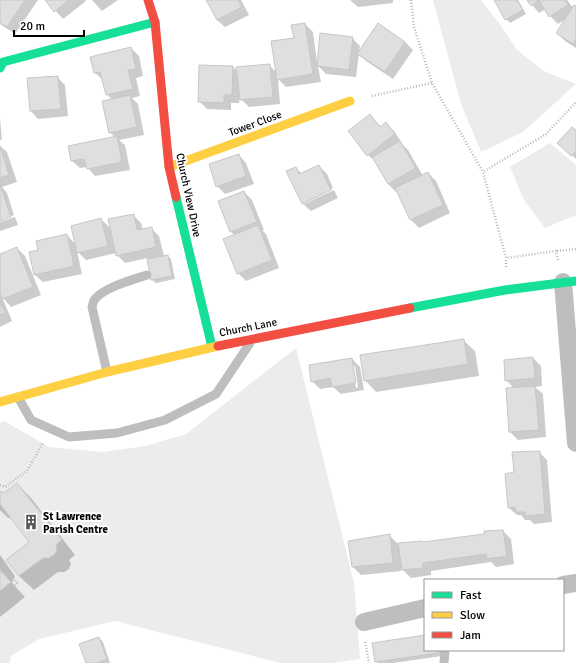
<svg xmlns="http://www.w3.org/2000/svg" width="576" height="663" viewBox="0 0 576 663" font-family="Signika,sans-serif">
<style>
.green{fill:#ececec}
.shadow{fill:#0003;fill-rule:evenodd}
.building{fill:#dfdfdf;stroke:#c7c7c7}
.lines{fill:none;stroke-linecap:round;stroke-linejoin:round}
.path{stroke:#b9b9b9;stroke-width:2.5;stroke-dasharray:1 2;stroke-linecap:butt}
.lane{stroke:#bebebe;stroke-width:9}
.street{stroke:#bebebe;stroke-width:18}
.fast{stroke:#16e098;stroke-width:9}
.slow{stroke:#ffcf43;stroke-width:9}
.jam{stroke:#f24e42;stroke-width:9}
.labels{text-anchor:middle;stroke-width:4;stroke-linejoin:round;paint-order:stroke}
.street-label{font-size:11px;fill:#000;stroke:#fff}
.poi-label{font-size:11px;font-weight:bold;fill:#000;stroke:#fff;text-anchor:start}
</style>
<rect width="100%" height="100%" fill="#fff"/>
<!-- green -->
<g class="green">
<polygon points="433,0 481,0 501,26 517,50 545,72 576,84 523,132 481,152 461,104"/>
<polygon points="550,143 576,165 576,216 571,217 545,228 524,200 510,167"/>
<polygon points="296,348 354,583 360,659 332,663 281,663 115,621 39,639 11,656 10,663 0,663 0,423 4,421 49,447 102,452 146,446 186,434"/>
</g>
<!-- shadow -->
<g class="shadow">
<polygon points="0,0 38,0 15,34 0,24"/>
<polygon points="46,0 85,0 86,1 63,19"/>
<polygon points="92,0 118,0 102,11"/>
<polygon points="207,0 241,0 249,15 225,27 217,20"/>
<polygon points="350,0 393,0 393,3 358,7"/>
<polygon points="496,0 518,0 526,14 510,23 506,19"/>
<polygon points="528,0 567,0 573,8 576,7 576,48 565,41 557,33 566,19 558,24 550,16 546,9 539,13"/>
<polygon points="305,24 313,32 317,62 352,38 360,46 359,53 378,24 405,42 413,50 393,79 366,61 359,54 356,77 326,74 318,66 321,82 286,87 278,79 280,104 249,107 240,98 239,103 231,103 231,110 207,109 199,101 233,67 238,72 269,65 277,73 295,39"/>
<polygon points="131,48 139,56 143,76 136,78 140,96 132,98 138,104 144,135 119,140 125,145 130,170 95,176 87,167 80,168 72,161 115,138 110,132 112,100 107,94 103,80 95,73"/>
<polygon points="57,77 65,85 68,116 38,119 31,111"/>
<polygon points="370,115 381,127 386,124 394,131 402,143 401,143 408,150 423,176 428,173 436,181 450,213 419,228 411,220 398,191 396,192 388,184 376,162 368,155"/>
<polygon points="0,118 2,140 0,140"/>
<polygon points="576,132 576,159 559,143"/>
<polygon points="0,146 7,152 17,182 2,187 7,193 14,215 0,220"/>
<polygon points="239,155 246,163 254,184 225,194 217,186"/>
<polygon points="319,166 327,174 333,188 304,202 304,204 334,190 338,198 311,211 303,204 296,168 302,174"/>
<polygon points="244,192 252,200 264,230 262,230 266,234 279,268 246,281 238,273 235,235 231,232"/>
<polygon points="133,215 141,223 143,230 151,228 159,236 164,256 167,256 171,259 175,279 156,283 152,280 148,258 125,263 117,255 116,253 86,260 77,251 82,274 43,282 35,275 40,251 67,235 76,245 101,219 111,229"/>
<polygon points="15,217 18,225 0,231 0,222"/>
<polygon points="17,248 25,256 41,295 11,307 2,297 12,321 0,327 0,255"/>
<polygon points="463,340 475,351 479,376 376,392 365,380"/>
<polygon points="533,358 541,366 542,386 535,387 543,394 546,437 518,440 510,432 514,388 506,380"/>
<path d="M352 359 360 367 364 390 341 394 333 387 320 389 312 381ZM353 366H355L358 387 356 388Z"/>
<polygon points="539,452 547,460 552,522 534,524 530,520 525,520 521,515 517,515 509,508 515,473"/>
<polygon points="17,484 31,498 75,555 69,560 71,564 69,569 64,572 58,572 34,590 19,576 31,542 12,518 8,518 0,510 0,492 4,494"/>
<polygon points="503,531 511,539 514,564 496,567 491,562 431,571 431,575 411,578 401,568 401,571 361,575 353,567 349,541 390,536 398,544 422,542 424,543 485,535"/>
<polygon points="0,555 15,576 12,583 25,597 0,617"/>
<polygon points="425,636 425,650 441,650 442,656 393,663 378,663 376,661"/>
<polygon points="99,638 103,642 110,663 87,663"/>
</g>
<!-- building -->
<g class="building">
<polygon points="0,0 25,0 7,27 0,23"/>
<polygon points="45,0 69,0 54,12"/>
<polygon points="206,0 238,0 242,7 217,20"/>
<polygon points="494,0 517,0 523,10 505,20"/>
<polygon points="527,0 565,0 568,5 549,17 539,0 531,6"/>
<polygon points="574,5 576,6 576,38 573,44 556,33"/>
<polygon points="305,23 313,74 277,80 271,41 294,38 291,25"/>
<polygon points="378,23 405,42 385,72 357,54"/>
<polygon points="320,33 353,37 349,70 317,66"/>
<polygon points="131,47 136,69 128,70 133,89 106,95 100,72 94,73 90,57"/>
<polygon points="270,64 273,97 240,100 236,67"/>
<polygon points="199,65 233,66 232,95 224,95 224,103 198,102"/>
<polygon points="58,76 61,109 30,111 27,78"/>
<polygon points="130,95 137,127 109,133 102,101"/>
<polygon points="370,114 380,127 386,122 395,134 367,156 348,131"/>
<polygon points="572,127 576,130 576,151 571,156 557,143"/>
<polygon points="117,136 122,162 87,169 84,159 71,161 68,146"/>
<polygon points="400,141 416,168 388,184 372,157"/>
<polygon points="0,146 9,175 0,178"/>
<polygon points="239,154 246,176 216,187 209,164"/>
<polygon points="319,165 331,190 302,204 286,171 296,167 299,174"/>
<polygon points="428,172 443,205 410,220 395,188"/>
<polygon points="0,185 11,217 0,221"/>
<polygon points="244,191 257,222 230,232 218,201"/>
<polygon points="134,214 137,230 152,227 156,247 116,256 108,219"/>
<polygon points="101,218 108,246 77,253 71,226"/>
<polygon points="258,225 272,260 237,274 223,239"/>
<polygon points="67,234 74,266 34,275 29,252 38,250 36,241"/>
<polygon points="17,247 33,287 2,299 0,293 0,254"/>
<polygon points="168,255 172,276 151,280 147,259"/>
<polygon points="0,302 5,313 0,315"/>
<polygon points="464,339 468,364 364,381 360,355"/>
<polygon points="533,357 535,378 505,381 504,360"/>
<polygon points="352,358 356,383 332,387 330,378 311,382 309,365"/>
<polygon points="535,386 539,430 509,432 506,388"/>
<polygon points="540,451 545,514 525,516 525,512 516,512 515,507 508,508 505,474 514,472 512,452"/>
<polygon points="17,483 62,540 56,545 57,549 55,554 49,558 43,558 19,576 6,560 29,542 0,504 0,491 4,493"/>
<polygon points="503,530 507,556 487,559 486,554 423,563 423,568 402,570 398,543 422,541 423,542 484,534 484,531"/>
<polygon points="390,534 393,563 352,567 348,541"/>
<polygon points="0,570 11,582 0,591"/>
<polygon points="425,635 425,650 438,650 438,653 375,662 372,643"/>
<polygon points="99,637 107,659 97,663 86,663 79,644"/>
</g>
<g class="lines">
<!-- path -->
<g class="path">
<polyline points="411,0 414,27 432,83 483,172"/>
<polyline points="372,96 432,83"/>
<polyline points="557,251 576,249"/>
<polyline points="558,260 556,251 506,258 483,172 546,134 576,102"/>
<polyline points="506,267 506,258"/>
<polyline points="0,485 5,487 27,471 43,443"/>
<polyline points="0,596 17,583 15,580"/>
<polyline points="365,642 369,663"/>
</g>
<!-- lane -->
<g class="lane">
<path d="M107 372 92 307C93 304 93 301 95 299 105 287 132 280 147 275"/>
<polyline points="18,397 31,420 69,437 117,433 165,420 216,394 250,343"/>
<polyline points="444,663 445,650"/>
</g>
<!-- street -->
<g class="street">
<polyline points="563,282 576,443"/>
<polyline points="563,585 576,583"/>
<polyline points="364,622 425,608"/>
</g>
<!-- fast -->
<g class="fast">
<polyline points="0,68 3,62 155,22"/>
<polyline points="176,197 212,347"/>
<polyline points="410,308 505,290 576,281"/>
</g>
<!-- slow -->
<g class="slow">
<polyline points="169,167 350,101"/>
<polyline points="0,402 107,372 218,346"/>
</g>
<!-- jam -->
<g class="jam">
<polyline points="148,0 155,22 169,167 176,197"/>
<polyline points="218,346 410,308"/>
</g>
</g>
<!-- icons -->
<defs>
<g id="building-bare" transform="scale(1.2)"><path d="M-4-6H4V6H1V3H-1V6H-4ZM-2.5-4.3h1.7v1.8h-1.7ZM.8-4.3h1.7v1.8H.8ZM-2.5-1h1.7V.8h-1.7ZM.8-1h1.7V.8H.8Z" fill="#595959" stroke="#fff" stroke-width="2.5" paint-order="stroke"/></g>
</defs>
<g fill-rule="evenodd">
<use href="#building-bare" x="31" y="522"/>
</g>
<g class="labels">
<!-- street labels -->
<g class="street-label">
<text transform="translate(255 123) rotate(-20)" y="4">Tower Close</text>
<text transform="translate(189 195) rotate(78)" y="4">Church View Drive</text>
<text transform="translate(248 327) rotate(-11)" y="4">Church Lane</text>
</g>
<!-- poi labels -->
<g class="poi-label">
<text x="43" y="520">St Lawrence<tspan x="43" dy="13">Parish Centre</tspan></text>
</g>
</g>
<!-- legend -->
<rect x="424" y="579" width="140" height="72" fill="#ffffff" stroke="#999999"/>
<rect x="432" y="592" width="20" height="6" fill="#16e098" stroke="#999999"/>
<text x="460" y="599" font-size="12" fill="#000000">Fast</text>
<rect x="432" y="612" width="20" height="6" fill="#ffcf43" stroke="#999999"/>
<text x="460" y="619" font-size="12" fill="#000000">Slow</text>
<rect x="432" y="632" width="20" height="6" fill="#f24e42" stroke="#999999"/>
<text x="460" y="639" font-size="12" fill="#000000">Jam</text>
<!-- scale -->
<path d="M14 30v6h70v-6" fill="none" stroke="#000000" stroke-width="2"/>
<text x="20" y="30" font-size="12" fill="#000000" stroke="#ffffff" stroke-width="3" paint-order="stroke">20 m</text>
</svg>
